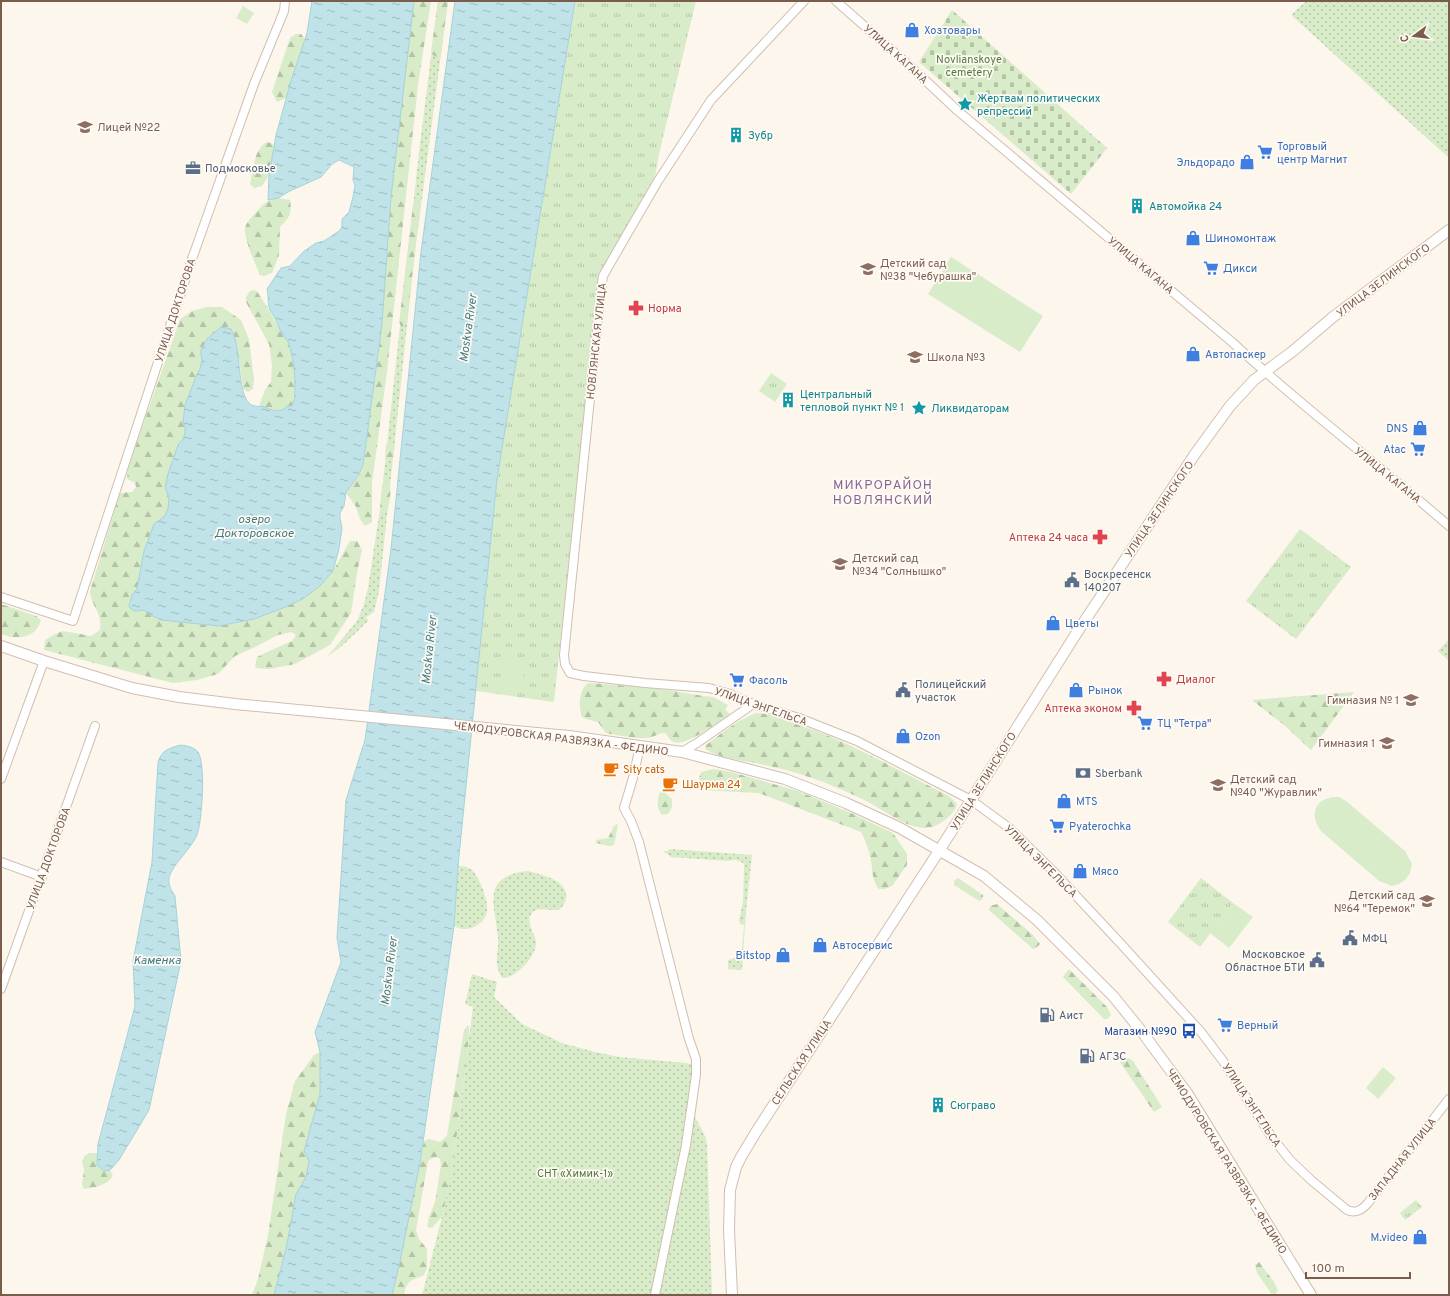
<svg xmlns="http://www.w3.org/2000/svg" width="1450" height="1296" viewBox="0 0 1450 1296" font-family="Overpass,sans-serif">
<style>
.grass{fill:url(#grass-dots)}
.forest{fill:url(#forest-firs)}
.cemetery{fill:url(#cemetery-stones)}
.park{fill:url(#park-tufts)}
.pitch{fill:#d8ecc9}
.water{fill:url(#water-ripples);stroke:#a5d3da}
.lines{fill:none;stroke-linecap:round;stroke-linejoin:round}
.minor-casing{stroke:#d1beb0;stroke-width:10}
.tertiary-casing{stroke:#d1beb0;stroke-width:12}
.minor{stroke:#fff;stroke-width:8}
.tertiary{stroke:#fff;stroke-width:10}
.labels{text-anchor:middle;stroke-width:3.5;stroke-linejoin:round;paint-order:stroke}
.shop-label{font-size:11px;fill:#366cbe;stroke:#fffaf3;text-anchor:start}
.street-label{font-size:11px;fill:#7a5c4d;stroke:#fffaf3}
.park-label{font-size:11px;fill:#537a41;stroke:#fffaf3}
.culture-label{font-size:11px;fill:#0d838f;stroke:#fffaf3;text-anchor:start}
.education-label{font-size:11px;fill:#785e54;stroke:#fffaf3;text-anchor:start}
.service-label{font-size:11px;fill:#4e5e75;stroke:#fffaf3;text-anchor:start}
.health-label{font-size:11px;fill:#be3a42;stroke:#fffaf3;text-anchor:start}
.food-label{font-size:11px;fill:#c56008;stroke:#fffaf3;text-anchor:start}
.transit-label{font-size:11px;fill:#164399;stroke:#fffaf3;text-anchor:end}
.water-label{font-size:12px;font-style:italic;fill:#437c86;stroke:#fffaf3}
.quarter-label{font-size:13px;letter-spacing:1px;fill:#846695;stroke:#fffaf3}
</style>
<defs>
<pattern id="grass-dots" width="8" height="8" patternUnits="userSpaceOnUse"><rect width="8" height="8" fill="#d8ecc9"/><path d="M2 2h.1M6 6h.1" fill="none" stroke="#b4c2a5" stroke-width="1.8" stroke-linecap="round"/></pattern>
<pattern id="forest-firs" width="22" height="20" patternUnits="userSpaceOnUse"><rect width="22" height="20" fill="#d8ecc9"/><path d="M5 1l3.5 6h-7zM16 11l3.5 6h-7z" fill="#b4c2a5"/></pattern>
<pattern id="cemetery-stones" width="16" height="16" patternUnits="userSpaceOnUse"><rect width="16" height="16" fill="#d8ecc9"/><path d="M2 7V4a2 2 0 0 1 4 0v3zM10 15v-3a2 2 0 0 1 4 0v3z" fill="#b4c2a5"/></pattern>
<pattern id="park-tufts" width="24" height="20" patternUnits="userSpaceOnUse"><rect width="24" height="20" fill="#d8ecc9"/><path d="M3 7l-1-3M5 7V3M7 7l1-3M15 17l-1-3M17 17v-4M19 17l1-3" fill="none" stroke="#b4c2a5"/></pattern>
<pattern id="water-ripples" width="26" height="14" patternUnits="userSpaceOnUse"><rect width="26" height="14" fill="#bfe3e8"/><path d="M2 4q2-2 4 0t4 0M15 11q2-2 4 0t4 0" fill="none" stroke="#a0bbbe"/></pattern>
</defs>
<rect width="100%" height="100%" fill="#fdf6ec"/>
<!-- grass -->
<g class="grass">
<polygon points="438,1 448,1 414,259 379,591 374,612 365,618 369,620 343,645 327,657 357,621 364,604 368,588 380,509 419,152"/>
<polygon points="1306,1 1449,1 1449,158 1291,15"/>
<polygon points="1449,639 1449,661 1438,651"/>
<path d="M669 849 752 855 746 911 742 970 728 969V960L735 958 737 953 742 950 744 925 740 924 739 920 743 902 744 864C739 860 735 859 729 861L671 857 663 851H668Z"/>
<path d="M458 866C464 866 469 867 473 871 480 879 489 902 487 912 485 922 473 930 463 929 460 929 457 927 454 926Z"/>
<path d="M528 871C542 875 569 880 566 899 565 902 563 907 560 909 551 913 534 903 530 917 527 925 536 935 536 943 536 957 515 979 502 978 501 975 498 972 498 969 495 960 499 948 498 938 495 904 480 876 528 871Z"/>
<polygon points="472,974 497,982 494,997 522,1024 562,1043 595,1052 619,1057 686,1063 696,1065 691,1109 705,1136 707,1145 712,1295 422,1295 442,1217 453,1165 473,1007 465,1004"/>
</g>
<!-- forest -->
<g class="forest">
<polygon points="414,1 431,1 418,85 387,372 372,483 372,522 365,526 360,519 356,507 346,492 358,476 363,465 382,324 391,197"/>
<polygon points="438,1 448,1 441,52 437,57 433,55 431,52"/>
<polygon points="296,34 301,34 305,39 286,98 277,102 272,92 290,38"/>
<path d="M267 142 271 143 274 146 269 175 262 186 254 188 250 184C253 171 254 148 267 142Z"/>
<path d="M278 198 290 200C292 214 290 217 280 227L279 255 272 273 264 276 260 275C256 266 243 236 245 228 247 221 254 215 258 210 266 202 267 200 278 198Z"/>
<polygon points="417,201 419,202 420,206 407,323 402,327 399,323 413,205 414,202"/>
<path d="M256 290C265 303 273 316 280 330 282 335 286 338 288 343 295 356 296 381 294 395 293 399 295 403 291 406 278 416 271 407 259 406L265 390 271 382 272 366 269 344 246 302V297L250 291Z"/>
<path d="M207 307H222L241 320 249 339 254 379 253 389 248 392 243 389 239 359 201 356C203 363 201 368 197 374L185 427V433L183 439 178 445 165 488 169 497 168 509 164 517 154 524 144 551 137 589 132 595 144 610 161 620 219 626 237 623 254 619 304 598 320 586 333 571 350 541H357L362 550 357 573 351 613 330 645 295 664 269 669 256 668 255 666 257 657 267 652 292 641 296 635 291 632 278 635 253 648 235 656 218 674 197 680 173 683 44 650 45 640 55 634 63 631 91 636 100 630C103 612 91 607 90 591L120 493 132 492 136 487 135 483 127 479 128 468 180 319 192 311Z"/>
<polygon points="392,442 395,446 393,457 390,461 385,458 386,444"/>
<path d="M386 481H388C393 488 389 501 388 510L383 513 381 512 380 509 382 486Z"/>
<path d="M1 604 36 616 41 620C36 639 17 640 1 634Z"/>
<path d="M588 683 655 688 704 696 713 697 728 705 725 710 730 714C720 721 686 747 674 742 670 741 668 736 665 733 659 733 654 737 647 738 637 739 616 735 606 733L598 722 586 719 582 717C579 706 578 691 588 683Z"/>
<polygon points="1354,692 1311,750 1284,725 1252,700"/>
<path d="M756 713C769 713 782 719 794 723 849 741 897 770 949 796L957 804C954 816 937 828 925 828 903 827 883 809 864 800 853 794 840 789 828 784 807 776 786 769 764 765 744 760 723 760 705 749L706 745C722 733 737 720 756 713Z"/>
<path d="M714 769 731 772 798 791 851 813 893 833 907 854V865L892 886 885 889H879C871 881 873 866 870 856 868 847 865 840 861 832L759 793 719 791 706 790 701 787 699 779 701 772Z"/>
<path d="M663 791 672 799V807L668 814 662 815C656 808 657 801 660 792Z"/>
<polygon points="617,824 618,825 614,845 609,846 596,843 596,840 608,838 614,826"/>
<polygon points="958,878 983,895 983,899 979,901 954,885 954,881"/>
<polygon points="997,904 1033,935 1040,944 1036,948 1033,949 989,910 990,906"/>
<polygon points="1068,970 1070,970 1107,1007 1111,1015 1107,1019 1104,1019 1063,977"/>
<path d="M468 1026 469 1028V1038L453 1165 442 1217 432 1228 427 1227 429 1217 435 1202 441 1165 440 1159 437 1157 433 1158 428 1161 416 1230 419 1239 427 1249V1268L424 1275C412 1281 408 1278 404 1295H392L399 1266 424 1141 429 1139 440 1142 447 1136 464 1030Z"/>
<polygon points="320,1052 320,1094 304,1151 309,1161 306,1177 296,1194 286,1249 274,1295 252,1295 258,1279 268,1235 286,1114 295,1081 314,1055"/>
<polygon points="1124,1058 1128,1058 1133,1061 1162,1107 1154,1112 1120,1062"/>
<path d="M89 1153H97V1165L104 1171 110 1170 113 1176C107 1185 95 1188 84 1189L82 1185 84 1170 82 1161 84 1157Z"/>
<polygon points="1259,1262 1274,1282 1278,1291 1275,1294 1271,1293 1257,1273 1255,1265"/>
</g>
<!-- cemetery -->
<polygon class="cemetery" points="952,10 1107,148 1071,194 919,62"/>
<!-- park -->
<g class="park">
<polygon points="575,1 696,1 659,154 654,182 599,276 554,702 476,691 497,479"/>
<polygon points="243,6 254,13 247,24 236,18"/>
<polygon points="771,373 787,384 775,402 759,391"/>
<polygon points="1300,529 1351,567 1296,639 1246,601"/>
<polygon points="1201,878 1233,903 1200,947 1168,922"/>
<polygon points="1416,1200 1422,1207 1405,1220 1400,1213"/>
</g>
<!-- pitch -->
<g class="pitch">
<polygon points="951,257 1043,316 1020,352 928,294"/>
<polygon points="505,661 525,664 521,691 501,688"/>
<path d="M1332 797H1339L1346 801 1405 851 1412 864 1410 873 1406 879 1399 884 1392 886 1379 881 1321 831C1310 816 1313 801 1332 797Z"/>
<polygon points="1233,903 1253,917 1229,948 1210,933"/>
<polygon points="1383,1067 1396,1078 1378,1099 1366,1088"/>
</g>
<!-- water -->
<g class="water">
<path d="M312 1H414L391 197 382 324 363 465 358 476 346 492 344 506 340 513V518L342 528 339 549 333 571 320 586 304 598 288 606 254 619 219 626 161 620 147 613 144 610C137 611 133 613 129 606L132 595 137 589 144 551 154 524 164 517 168 509 169 497 165 488 168 474 178 445 183 439 185 433V427L183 422 185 405 197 374 200 369 202 360 201 356V350L207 339 221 327 231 329C242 347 236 392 250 404 255 408 262 405 267 408 274 411 281 413 287 406H292C298 396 294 357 289 345 288 340 283 336 281 332 279 328 278 324 276 320 274 317 272 313 270 310 267 303 269 296 267 289L281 268 290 266 303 252 316 243 324 241 339 231 342 227V219L349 212 353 197 355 185 353 180 354 167 339 160 332 164 321 177 290 191 278 198 268 200 269 175 276 135 291 81 307 33Z"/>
<polygon points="455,1 575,1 497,479 458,866 454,926 420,1163 399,1266 392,1295 274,1295 286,1249 296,1194 306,1177 309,1161 304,1151 320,1094 320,1052 315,1032 341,962 337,938 346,800 365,740 391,549 421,252"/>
<path d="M181 745C187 746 194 747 198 752 206 764 202 822 197 835 191 849 170 867 169 879 168 886 172 891 175 896L181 961 149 1110 119 1160 110 1170 104 1171 97 1165 98 1144 135 1006 133 961 152 862 158 762C162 750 169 748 181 745Z"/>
</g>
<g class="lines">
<!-- minor casing -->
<g class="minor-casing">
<g id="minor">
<path d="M804 1 711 100 658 181 626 236 603 276 600 300 564 655 565 664 570 673 584 676 645 683 709 688 730 694 753 704 799 718 857 741 971 800 1008 827 1053 871 1122 945 1201 1032 1223 1061 1271 1136 1290 1160 1311 1180 1347 1210C1356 1214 1362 1210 1368 1203L1449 1099"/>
<path d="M836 1 911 67 958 111 1232 342C1302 407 1378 464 1449 526"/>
<polyline points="1,597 73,621 192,259 254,84 284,11 285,1"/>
<polyline points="640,746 633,778 624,808 631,821 639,842 689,1039 696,1059 696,1075 686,1145 655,1295"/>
<polyline points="682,752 697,743 753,704"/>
<polyline points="1,779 44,661"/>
<polyline points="1,862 42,877"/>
<polyline points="1,989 95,726"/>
</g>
</g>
<!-- tertiary casing -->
<g class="tertiary-casing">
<g id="tertiary">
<polyline points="1,646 44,661 132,688 179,697 235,704 569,736 682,752 785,779 846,803 900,828 984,876 1037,920 1113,996 1139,1028 1187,1093 1311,1295"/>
<polyline points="732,1295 729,1230 730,1190 736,1167 741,1157 756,1132 939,851 1076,634 1195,454 1230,406 1254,380 1293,351 1333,317 1449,230"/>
</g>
</g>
<!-- minor -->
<use href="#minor" class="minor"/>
<!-- tertiary -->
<use href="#tertiary" class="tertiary"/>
</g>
<!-- icons -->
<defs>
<g id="shop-bare" transform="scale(1.2)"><path d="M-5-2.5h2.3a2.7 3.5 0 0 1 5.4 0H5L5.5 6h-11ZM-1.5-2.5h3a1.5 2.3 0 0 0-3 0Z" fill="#3f7fe0" stroke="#fffaf3" stroke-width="2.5" paint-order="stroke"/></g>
<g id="sight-bare" transform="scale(1.2)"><path d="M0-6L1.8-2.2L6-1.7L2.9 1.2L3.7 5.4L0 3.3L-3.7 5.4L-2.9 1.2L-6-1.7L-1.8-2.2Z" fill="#0f9aa8" stroke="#fffaf3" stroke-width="2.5" paint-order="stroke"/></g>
<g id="school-bare" transform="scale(1.2)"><path d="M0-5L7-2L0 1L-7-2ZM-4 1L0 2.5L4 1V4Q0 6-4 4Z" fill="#8d6e63" stroke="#fffaf3" stroke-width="2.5" paint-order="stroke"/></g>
<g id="building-bare" transform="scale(1.2)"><path d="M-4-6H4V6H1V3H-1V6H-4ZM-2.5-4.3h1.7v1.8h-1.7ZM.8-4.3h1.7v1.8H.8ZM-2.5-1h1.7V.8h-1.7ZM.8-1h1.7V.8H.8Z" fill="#0f9aa8" stroke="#fffaf3" stroke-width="2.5" paint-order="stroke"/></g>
<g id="supermarket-bare" transform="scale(1.2)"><path d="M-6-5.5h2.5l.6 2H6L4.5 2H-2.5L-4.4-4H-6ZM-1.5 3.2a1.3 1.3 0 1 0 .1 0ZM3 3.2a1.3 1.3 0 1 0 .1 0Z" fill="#3f7fe0" stroke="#fffaf3" stroke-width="2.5" paint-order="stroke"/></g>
<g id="office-bare" transform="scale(1.2)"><path d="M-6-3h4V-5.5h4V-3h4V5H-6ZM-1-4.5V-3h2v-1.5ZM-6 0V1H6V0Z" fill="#5c6f8a" stroke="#fffaf3" stroke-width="2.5" paint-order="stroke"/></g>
<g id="pharmacy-bare" transform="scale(1.2)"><path d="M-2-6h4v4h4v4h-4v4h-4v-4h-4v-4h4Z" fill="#e0444e" stroke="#fffaf3" stroke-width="2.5" paint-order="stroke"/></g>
<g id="civic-bare" transform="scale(1.2)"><path d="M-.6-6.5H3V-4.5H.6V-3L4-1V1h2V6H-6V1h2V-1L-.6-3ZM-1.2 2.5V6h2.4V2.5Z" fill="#5c6f8a" stroke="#fffaf3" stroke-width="2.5" paint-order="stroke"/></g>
<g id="cafe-bare" transform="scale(1.2)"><path d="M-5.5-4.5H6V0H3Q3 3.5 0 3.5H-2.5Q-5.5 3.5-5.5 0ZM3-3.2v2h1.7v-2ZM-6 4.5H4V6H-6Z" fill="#e8710a" stroke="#fffaf3" stroke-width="2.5" paint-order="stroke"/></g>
<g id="bank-bare" transform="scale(1.2)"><path d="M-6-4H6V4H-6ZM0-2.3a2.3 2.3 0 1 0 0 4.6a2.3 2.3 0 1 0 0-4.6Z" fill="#5c6f8a" stroke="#fffaf3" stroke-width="2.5" paint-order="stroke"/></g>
<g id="fuel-bare" transform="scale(1.2)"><path d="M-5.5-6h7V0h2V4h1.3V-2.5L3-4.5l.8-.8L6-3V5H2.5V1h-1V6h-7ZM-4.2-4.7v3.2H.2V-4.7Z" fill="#5c6f8a" stroke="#fffaf3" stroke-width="2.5" paint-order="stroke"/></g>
<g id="bus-bare" transform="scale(1.2)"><path d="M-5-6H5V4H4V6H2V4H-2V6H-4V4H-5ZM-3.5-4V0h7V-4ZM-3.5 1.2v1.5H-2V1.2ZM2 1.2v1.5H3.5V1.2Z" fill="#1a4fb4" stroke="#fffaf3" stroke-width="2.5" paint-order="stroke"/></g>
</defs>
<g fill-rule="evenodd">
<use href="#shop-bare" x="912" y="30"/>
<use href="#sight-bare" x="965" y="104"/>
<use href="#school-bare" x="85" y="127"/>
<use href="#building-bare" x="736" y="135"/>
<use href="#supermarket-bare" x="1265" y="152"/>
<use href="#shop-bare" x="1247" y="162"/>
<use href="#office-bare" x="193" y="168"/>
<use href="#building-bare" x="1137" y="206"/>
<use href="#shop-bare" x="1193" y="238"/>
<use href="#supermarket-bare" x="1211" y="268"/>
<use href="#school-bare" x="868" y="269"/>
<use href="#pharmacy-bare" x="636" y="308"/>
<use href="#shop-bare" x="1193" y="354"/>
<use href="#school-bare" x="915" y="357"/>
<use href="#building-bare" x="788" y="400"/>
<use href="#sight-bare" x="919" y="408"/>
<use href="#shop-bare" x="1420" y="428"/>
<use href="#supermarket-bare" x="1418" y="449"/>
<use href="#pharmacy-bare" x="1100" y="537"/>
<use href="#school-bare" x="840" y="564"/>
<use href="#civic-bare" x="1072" y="580"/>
<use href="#shop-bare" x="1053" y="623"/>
<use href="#pharmacy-bare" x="1164" y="679"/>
<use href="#supermarket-bare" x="737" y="680"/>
<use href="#civic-bare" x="903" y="690"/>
<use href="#shop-bare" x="1076" y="690"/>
<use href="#school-bare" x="1411" y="700"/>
<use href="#pharmacy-bare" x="1134" y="708"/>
<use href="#supermarket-bare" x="1145" y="723"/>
<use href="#shop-bare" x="903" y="736"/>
<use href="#school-bare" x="1387" y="743"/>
<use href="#cafe-bare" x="611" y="769"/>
<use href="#bank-bare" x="1083" y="773"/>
<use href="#cafe-bare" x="670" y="784"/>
<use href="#school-bare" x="1218" y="785"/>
<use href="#shop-bare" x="1064" y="801"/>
<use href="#supermarket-bare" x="1057" y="826"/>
<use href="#shop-bare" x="1080" y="871"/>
<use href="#school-bare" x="1427" y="901"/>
<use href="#civic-bare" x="1350" y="938"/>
<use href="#shop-bare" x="820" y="945"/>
<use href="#shop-bare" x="783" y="955"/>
<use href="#civic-bare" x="1317" y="960"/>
<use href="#fuel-bare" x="1047" y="1015"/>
<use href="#supermarket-bare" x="1225" y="1025"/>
<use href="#bus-bare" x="1189" y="1031"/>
<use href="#fuel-bare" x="1087" y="1056"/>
<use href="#building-bare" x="938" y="1105"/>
<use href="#shop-bare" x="1420" y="1237"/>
</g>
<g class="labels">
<!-- shop labels -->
<g class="shop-label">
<text x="924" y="34">Хозтовары</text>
<text x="1277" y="150">Торговый<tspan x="1277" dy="13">центр Магнит</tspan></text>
<text x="1235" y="166" text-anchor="end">Эльдорадо</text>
<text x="1205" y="242">Шиномонтаж</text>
<text x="1223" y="272">Дикси</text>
<text x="1205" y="358">Автопаскер</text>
<text x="1408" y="432" text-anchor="end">DNS</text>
<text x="1406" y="453" text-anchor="end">Atac</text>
<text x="1065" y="627">Цветы</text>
<text x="749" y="684">Фасоль</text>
<text x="1088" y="694">Рынок</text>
<text x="1157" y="727">ТЦ "Тетра"</text>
<text x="915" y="740">Ozon</text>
<text x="1076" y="805">MTS</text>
<text x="1069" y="830">Pyaterochka</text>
<text x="1092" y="875">Мясо</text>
<text x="832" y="949">Автосервис</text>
<text x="771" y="959" text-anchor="end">Bitstop</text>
<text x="1237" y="1029">Верный</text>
<text x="1408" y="1241" text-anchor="end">M.video</text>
</g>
<!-- street labels -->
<g class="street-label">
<text transform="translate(896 54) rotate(42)" y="4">УЛИЦА КАГАНА</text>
<text transform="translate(1141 265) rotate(40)" y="4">УЛИЦА КАГАНА</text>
<text transform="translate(1383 280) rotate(-37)" y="4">УЛИЦА ЗЕЛИНСКОГО</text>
<text transform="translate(175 310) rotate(-72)" y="4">УЛИЦА ДОКТОРОВА</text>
<text transform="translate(596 341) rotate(-84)" y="4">НОВЛЯНСКАЯ УЛИЦА</text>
<text transform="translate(1388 475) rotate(39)" y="4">УЛИЦА КАГАНА</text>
<text transform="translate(1159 509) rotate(-56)" y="4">УЛИЦА ЗЕЛИНСКОГО</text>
<text transform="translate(761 706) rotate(19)" y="4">УЛИЦА ЭНГЕЛЬСА</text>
<text transform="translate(561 738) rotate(7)" y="4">ЧЕМОДУРОВСКАЯ РАЗВЯЗКА - ФЕДИНО</text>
<text transform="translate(983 781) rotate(-58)" y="4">УЛИЦА ЗЕЛИНСКОГО</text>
<text transform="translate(48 858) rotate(-70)" y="4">УЛИЦА ДОКТОРОВА</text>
<text transform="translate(1041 861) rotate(45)" y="4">УЛИЦА ЭНГЕЛЬСА</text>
<text transform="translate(801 1062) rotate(-57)" y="4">СЕЛЬСКАЯ УЛИЦА</text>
<text transform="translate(1252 1105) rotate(57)" y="4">УЛИЦА ЭНГЕЛЬСА</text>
<text transform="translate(1402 1159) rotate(-52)" y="4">ЗАПАДНАЯ УЛИЦА</text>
<text transform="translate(1227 1161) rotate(58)" y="4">ЧЕМОДУРОВСКАЯ РАЗВЯЗКА - ФЕДИНО</text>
</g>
<!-- park labels -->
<g class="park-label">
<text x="969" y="63">Novlianskoye<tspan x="969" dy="13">cemetery</tspan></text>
<text x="575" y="1177">СНТ «Химик-1»</text>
</g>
<!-- culture labels -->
<g class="culture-label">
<text x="977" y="102">Жертвам политических<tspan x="977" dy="13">репрессий</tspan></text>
<text x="748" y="139">Зубр</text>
<text x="1149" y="210">Автомойка 24</text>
<text x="800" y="398">Центральный<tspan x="800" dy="13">тепловой пункт № 1</tspan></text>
<text x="931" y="412">Ликвидаторам</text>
<text x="950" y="1109">Сюграво</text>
</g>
<!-- education labels -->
<g class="education-label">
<text x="97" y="131">Лицей №22</text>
<text x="880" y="267">Детский сад<tspan x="880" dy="13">№38 "Чебурашка"</tspan></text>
<text x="927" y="361">Школа №3</text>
<text x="852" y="562">Детский сад<tspan x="852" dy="13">№34 "Солнышко"</tspan></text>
<text x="1399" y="704" text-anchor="end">Гимназия № 1</text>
<text x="1375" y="747" text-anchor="end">Гимназия 1</text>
<text x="1230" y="783">Детский сад<tspan x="1230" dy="13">№40 "Журавлик"</tspan></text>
<text x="1415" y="899" text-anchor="end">Детский сад<tspan x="1415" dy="13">№64 "Теремок"</tspan></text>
</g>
<!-- service labels -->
<g class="service-label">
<text x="205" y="172">Подмосковье</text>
<text x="1084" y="578">Воскресенск<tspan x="1084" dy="13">140207</tspan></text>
<text x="915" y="688">Полицейский<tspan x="915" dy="13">участок</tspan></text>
<text x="1095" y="777">Sberbank</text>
<text x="1362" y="942">МФЦ</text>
<text x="1305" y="958" text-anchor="end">Московское<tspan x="1305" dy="13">Областное БТИ</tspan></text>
<text x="1059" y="1019">Аист</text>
<text x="1099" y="1060">АГЗС</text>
</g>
<!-- health labels -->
<g class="health-label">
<text x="648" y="312">Норма</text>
<text x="1088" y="541" text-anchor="end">Аптека 24 часа</text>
<text x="1176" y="683">Диалог</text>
<text x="1122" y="712" text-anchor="end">Аптека эконом</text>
</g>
<!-- food labels -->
<g class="food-label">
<text x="623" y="773">Sity cats</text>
<text x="682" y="788">Шаурма 24</text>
</g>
<!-- transit labels -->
<g class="transit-label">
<text x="1177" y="1035">Магазин №90</text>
</g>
<!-- water labels -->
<g class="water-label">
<text transform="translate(468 328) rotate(-82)" y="4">Moskva River</text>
<text x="254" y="523">озеро<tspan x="254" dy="14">Докторовское</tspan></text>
<text transform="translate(429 650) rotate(-84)" y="4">Moskva River</text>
<text x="157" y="964">Каменка</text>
<text transform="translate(389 971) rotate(-83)" y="4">Moskva River</text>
</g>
<!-- quarter labels -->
<g class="quarter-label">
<text x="883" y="489">МИКРОРАЙОН<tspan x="883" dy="15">НОВЛЯНСКИЙ</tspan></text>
</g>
</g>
<!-- border -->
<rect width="1450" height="1296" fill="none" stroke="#7a5c4d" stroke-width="4"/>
<!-- north arrow -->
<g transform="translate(1414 36) rotate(255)" stroke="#fffaf3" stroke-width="3" paint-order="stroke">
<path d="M0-3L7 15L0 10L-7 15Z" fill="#7a5c4d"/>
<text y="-6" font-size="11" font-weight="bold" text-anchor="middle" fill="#7a5c4d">С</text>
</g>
<!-- scale -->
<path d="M1306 1272v6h104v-6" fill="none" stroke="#7a5c4d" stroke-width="2"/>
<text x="1312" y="1272" font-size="12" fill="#7a5c4d" stroke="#fffaf3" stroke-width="3" paint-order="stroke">100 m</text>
</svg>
